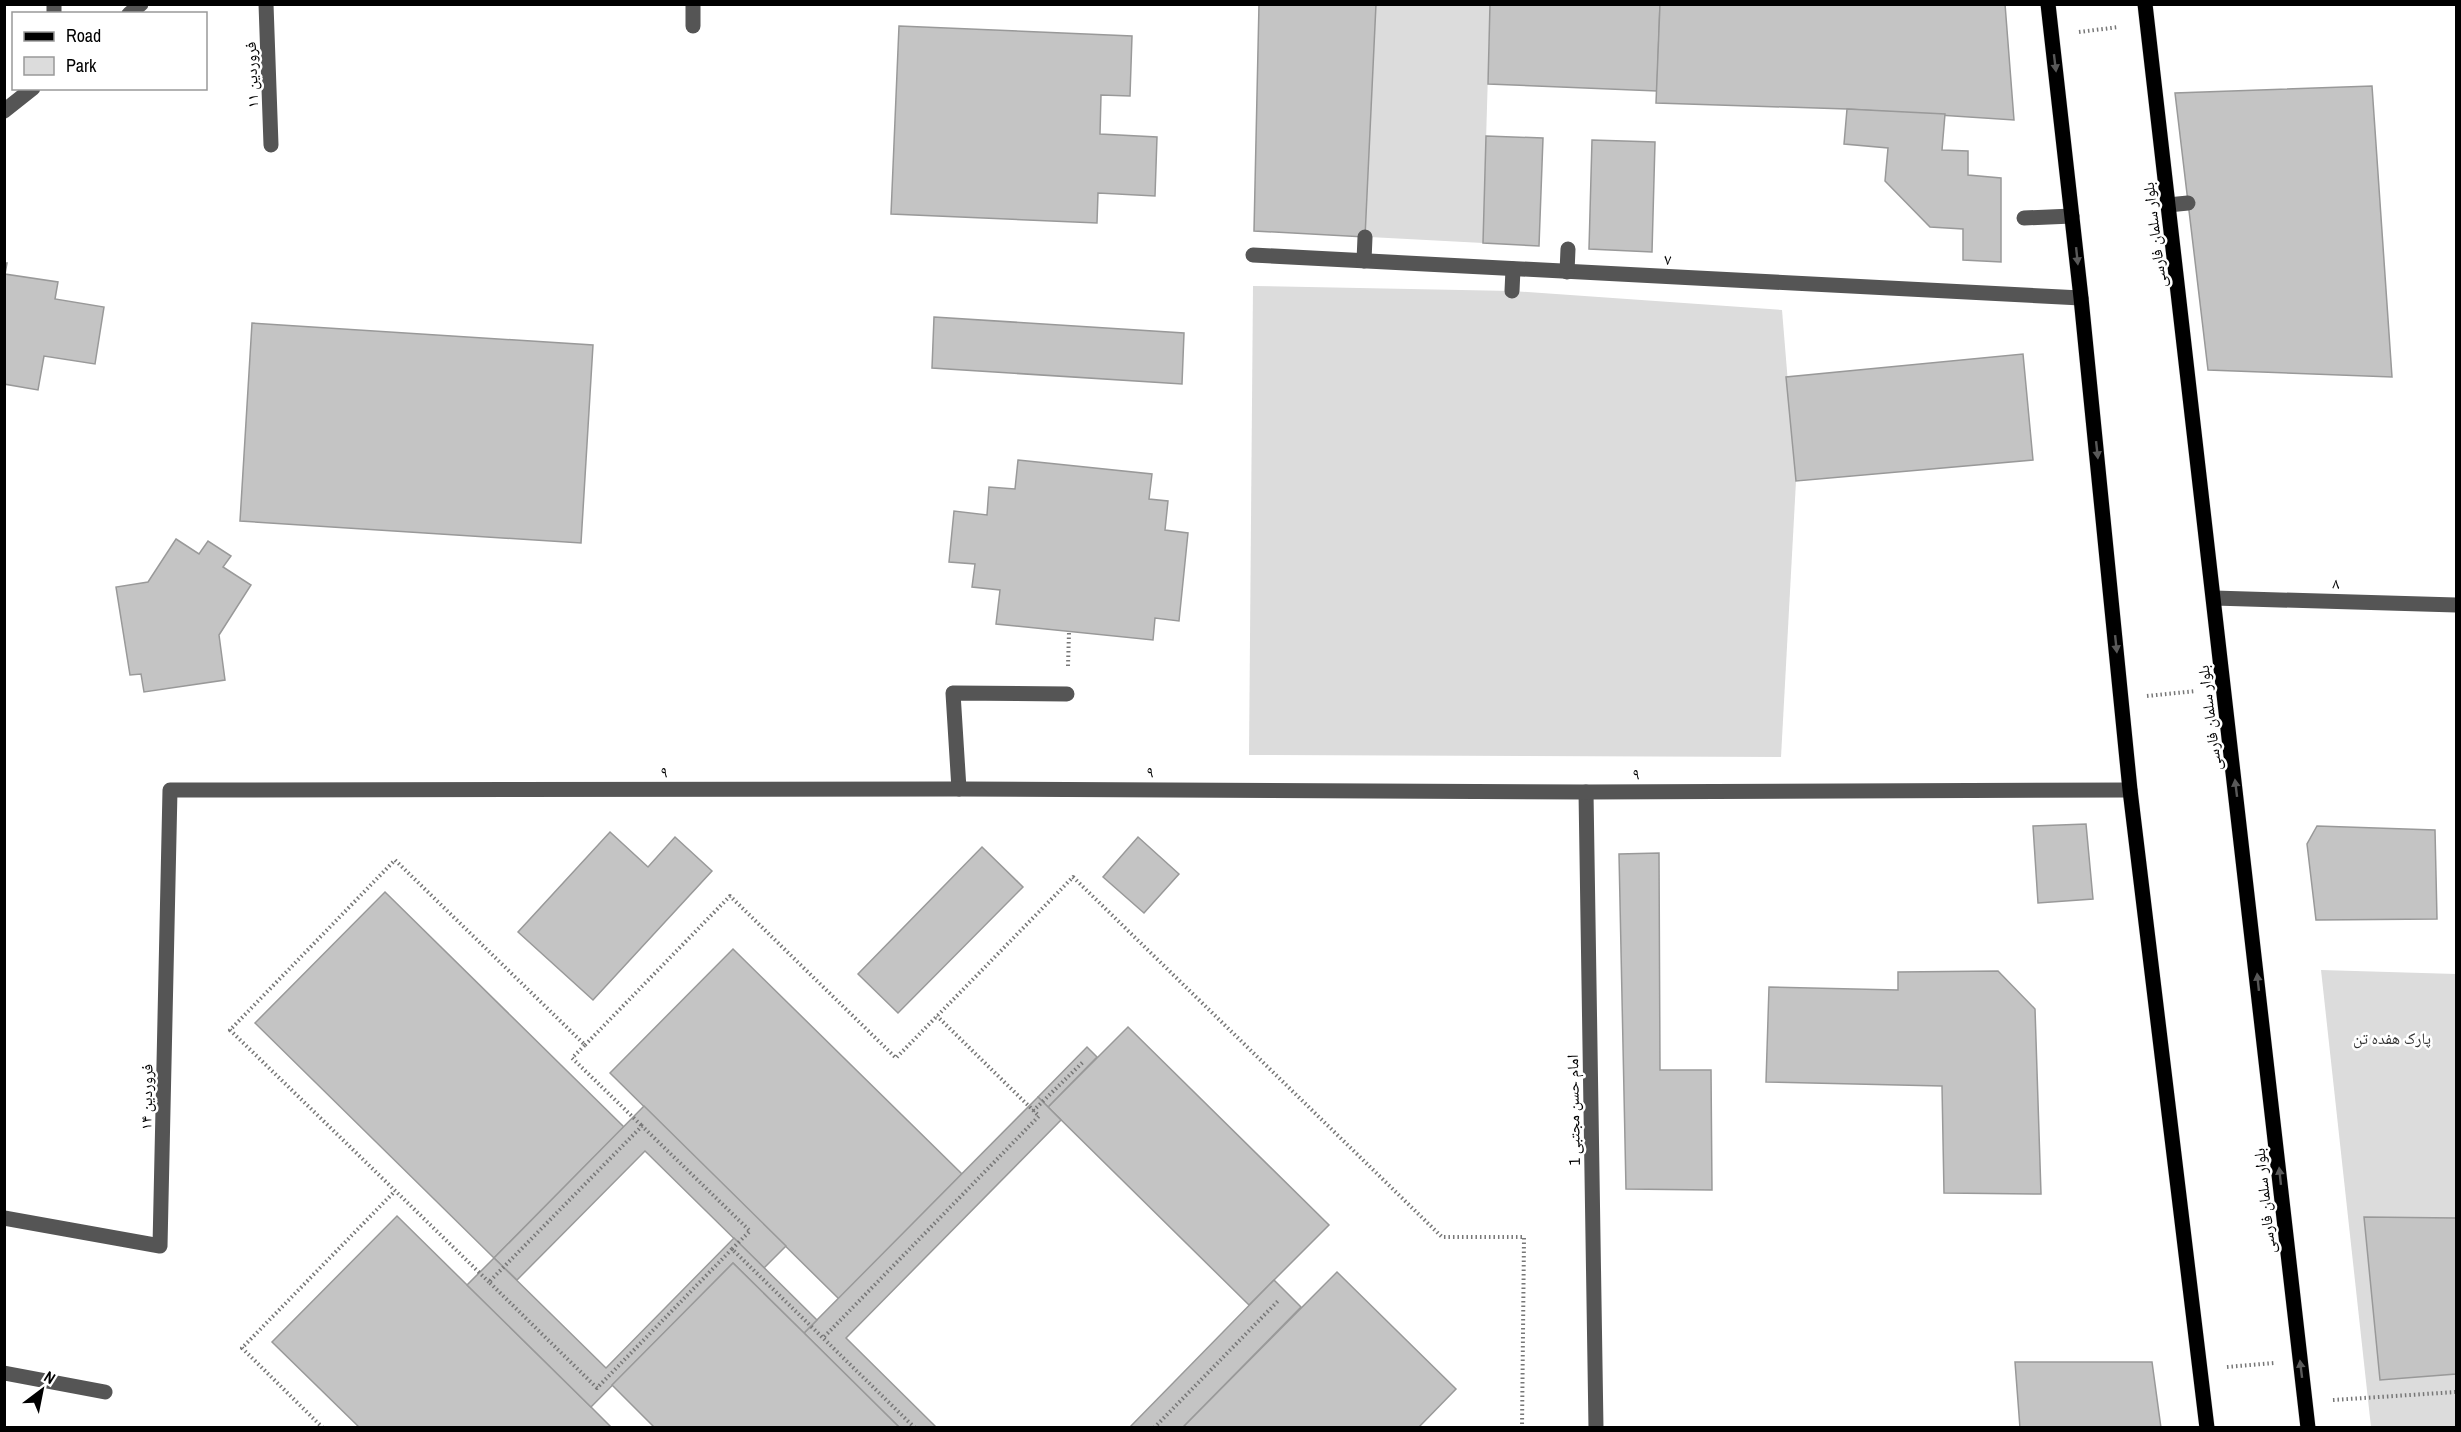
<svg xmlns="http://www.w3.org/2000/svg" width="2461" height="1432" viewBox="0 0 2461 1432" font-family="'Archivo Narrow','Noto Naskh Arabic',sans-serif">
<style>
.green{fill:#dcdcdc}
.building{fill:#c4c4c4;stroke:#999;stroke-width:1.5}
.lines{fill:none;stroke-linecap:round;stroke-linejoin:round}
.major-casing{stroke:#dbdbdb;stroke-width:16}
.path{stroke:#777;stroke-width:4;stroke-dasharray:1.5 3;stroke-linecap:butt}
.minor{stroke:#555;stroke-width:15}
.major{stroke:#000;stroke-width:15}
.oneway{fill:#595959}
.labels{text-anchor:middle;stroke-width:5;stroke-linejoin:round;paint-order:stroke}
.street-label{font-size:16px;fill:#000;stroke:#fff}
.park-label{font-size:16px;fill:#333;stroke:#fff}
</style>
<rect width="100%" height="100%" fill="#fff"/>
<!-- green -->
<g class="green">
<polygon points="1259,5 1490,5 1483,243 1254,231"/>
<polygon points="1253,286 1512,291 1782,310 1796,481 1781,757 1249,755"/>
<polygon points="2321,970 2456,974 2456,1427 2371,1427"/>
</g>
<!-- building -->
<g class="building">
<polygon points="1259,4 1376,4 1365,237 1254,231"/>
<polygon points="1490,4 1660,4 1657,91 1488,84"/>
<polygon points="1660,4 2005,4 2014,120 1847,109 1656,103"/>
<polygon points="899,26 1132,36 1130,96 1101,95 1100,134 1157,137 1155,196 1098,193 1097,223 891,214"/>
<polygon points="2372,86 2392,377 2208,370 2175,93"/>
<polygon points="1847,109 1945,114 1942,150 1968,151 1968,175 2001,178 2001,262 1963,260 1963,229 1930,227 1885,181 1888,148 1844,144"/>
<polygon points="1486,136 1543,138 1539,246 1483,243"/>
<polygon points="1592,140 1655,142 1652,252 1589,249"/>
<polygon points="4,263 7,263 5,274 58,282 55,299 104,307 95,364 44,356 38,390 4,384"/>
<polygon points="934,317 1184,333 1182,384 932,368"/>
<polygon points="252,323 593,345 581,543 240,521"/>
<polygon points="2023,354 2033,460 1796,481 1786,377"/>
<polygon points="1018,460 1152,474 1149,499 1168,501 1165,530 1188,533 1179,621 1155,618 1153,640 996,624 1000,590 972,587 975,564 949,562 954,511 987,515 989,487 1015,489"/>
<polygon points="176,539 199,554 208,541 231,556 223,567 251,585 219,635 225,680 144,692 141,674 130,675 116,587 148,582"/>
<polygon points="2086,824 2093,899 2038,903 2033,826"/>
<polygon points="2317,826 2435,830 2437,919 2316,920 2307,844"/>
<polygon points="610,832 648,867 675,837 712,871 593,1000 518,932"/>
<polygon points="1138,837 1179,874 1144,913 1103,877"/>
<polygon points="982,847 1023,887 898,1013 858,974"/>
<polygon points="1659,853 1660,1070 1711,1070 1712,1190 1626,1189 1619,854"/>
<polygon points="385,892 624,1127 494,1258 255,1023"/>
<polygon points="733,949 962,1174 839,1299 610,1073"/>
<polygon points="1998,971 2035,1009 2041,1194 1944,1193 1942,1086 1766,1082 1769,987 1898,990 1898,972"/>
<polygon points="1128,1027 1329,1225 1249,1305 1048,1107"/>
<polygon points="1087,1047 1097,1057 1048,1107 1038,1097"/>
<polygon points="1038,1097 1061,1120 846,1338 937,1428 900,1428 804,1333"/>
<polygon points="644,1106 786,1246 764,1268 645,1151 517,1280 494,1258"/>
<polygon points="397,1216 591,1407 612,1428 360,1428 272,1342"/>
<polygon points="2364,1217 2456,1218 2456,1374 2380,1380"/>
<polygon points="734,1238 817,1320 804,1333 733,1263 591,1407 467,1285 494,1258 606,1368"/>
<polygon points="733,1263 804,1333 900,1428 655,1428 612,1385"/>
<polygon points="1337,1272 1456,1389 1418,1428 1182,1428"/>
<polygon points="1274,1280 1301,1307 1182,1428 1129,1428"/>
<polygon points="2015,1362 2152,1362 2161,1428 2020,1428"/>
</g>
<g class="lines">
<!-- major casing -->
<g class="major-casing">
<g id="major">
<polyline points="2048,4 2081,298 2130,790 2207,1428"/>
<polyline points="2145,4 2308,1428"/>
</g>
</g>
<!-- path -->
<g class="path">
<polyline points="2079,32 2119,27"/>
<polyline points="1068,666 1069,632"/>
<polyline points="2147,696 2196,691"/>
<polyline points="585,1045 730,896 896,1058 1073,877 1442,1237 1524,1237 1522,1428"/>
<polyline points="1033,1111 1083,1062"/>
<polyline points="732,1249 750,1231 642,1126 489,1282 597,1388 732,1249 823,1338"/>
<polyline points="489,1282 230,1030 395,860 585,1045 572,1058 642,1126"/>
<polyline points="2227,1367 2274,1363"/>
<polyline points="2333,1400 2456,1392"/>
<polyline points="323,1428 242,1348 395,1191"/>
<polyline points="915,1428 823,1338 1039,1116 937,1016"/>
<polyline points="1154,1428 1278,1301"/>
</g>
<!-- minor -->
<g class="minor">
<polyline points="54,4 54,14"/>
<polyline points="266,4 271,145"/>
<polyline points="129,14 141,4"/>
<polyline points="693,26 693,4"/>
<polyline points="4,111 33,88"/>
<polyline points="2168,205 2188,203"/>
<polyline points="2024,218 2072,216"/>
<polyline points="1253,255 2081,298"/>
<polyline points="1364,261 1365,237"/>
<polyline points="1567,272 1568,249"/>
<polyline points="1512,291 1513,269"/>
<polyline points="2214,598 2456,605"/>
<polyline points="959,789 953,693 1067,694"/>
<polyline points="1586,792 1596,1428"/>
<polyline points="4,1218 160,1246 170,790 959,789 1586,792 2130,790"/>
<polyline points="4,1373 105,1392"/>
</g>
<!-- major -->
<use href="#major" class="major"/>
</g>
<!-- one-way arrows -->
<defs><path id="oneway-solid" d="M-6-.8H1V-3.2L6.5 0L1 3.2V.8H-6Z" transform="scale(1.5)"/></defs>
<g class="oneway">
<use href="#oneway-solid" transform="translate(2055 63) rotate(83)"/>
<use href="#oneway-solid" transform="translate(2077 256) rotate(84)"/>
<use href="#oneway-solid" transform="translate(2097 450) rotate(84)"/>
<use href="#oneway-solid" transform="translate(2116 644) rotate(84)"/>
<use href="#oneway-solid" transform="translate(2236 788) rotate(-97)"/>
<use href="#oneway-solid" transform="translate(2258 982) rotate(-96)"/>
<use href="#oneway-solid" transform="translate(2280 1176) rotate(-96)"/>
<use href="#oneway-solid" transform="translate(2301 1369) rotate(-97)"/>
</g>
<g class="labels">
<!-- street labels -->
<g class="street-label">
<text transform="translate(251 75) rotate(-92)" y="6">فروردین ۱۱</text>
<text transform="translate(2154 235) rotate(-97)" y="6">بلوار سلمان فارسی</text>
<text transform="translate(1668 259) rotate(3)" y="6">۷</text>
<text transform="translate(2336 583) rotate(2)" y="6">۸</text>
<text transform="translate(2209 718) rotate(-97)" y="6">بلوار سلمان فارسی</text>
<text x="664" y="778">۹</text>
<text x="1150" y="778">۹</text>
<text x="1636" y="780">۹</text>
<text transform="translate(146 1097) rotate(-89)" y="6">فروردین ۱۴</text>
<text transform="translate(1573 1110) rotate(-91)" y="6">امام حسن مجتبی 1</text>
<text transform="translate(2264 1201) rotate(-96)" y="6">بلوار سلمان فارسی</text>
</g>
<!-- park labels -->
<g class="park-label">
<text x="2392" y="1044">پارک هفده تن</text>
</g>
</g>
<!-- border -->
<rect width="2461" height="1432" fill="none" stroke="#000000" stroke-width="12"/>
<!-- legend -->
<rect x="12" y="12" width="195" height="78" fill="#ffffff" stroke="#999999" stroke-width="1.5"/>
<rect x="24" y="32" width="30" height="9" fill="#000000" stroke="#999999" stroke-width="1.5"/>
<text x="66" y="42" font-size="18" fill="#000000">Road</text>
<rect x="24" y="57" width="30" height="18" fill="#dcdcdc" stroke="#999999" stroke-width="1.5"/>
<text x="66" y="72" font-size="18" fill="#000000">Park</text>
<!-- north arrow -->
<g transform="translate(42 1390) rotate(32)" stroke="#ffffff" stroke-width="4.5" paint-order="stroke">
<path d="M0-4.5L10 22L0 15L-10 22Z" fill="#000000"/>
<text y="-9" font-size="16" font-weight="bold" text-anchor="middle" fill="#000000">N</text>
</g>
</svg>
